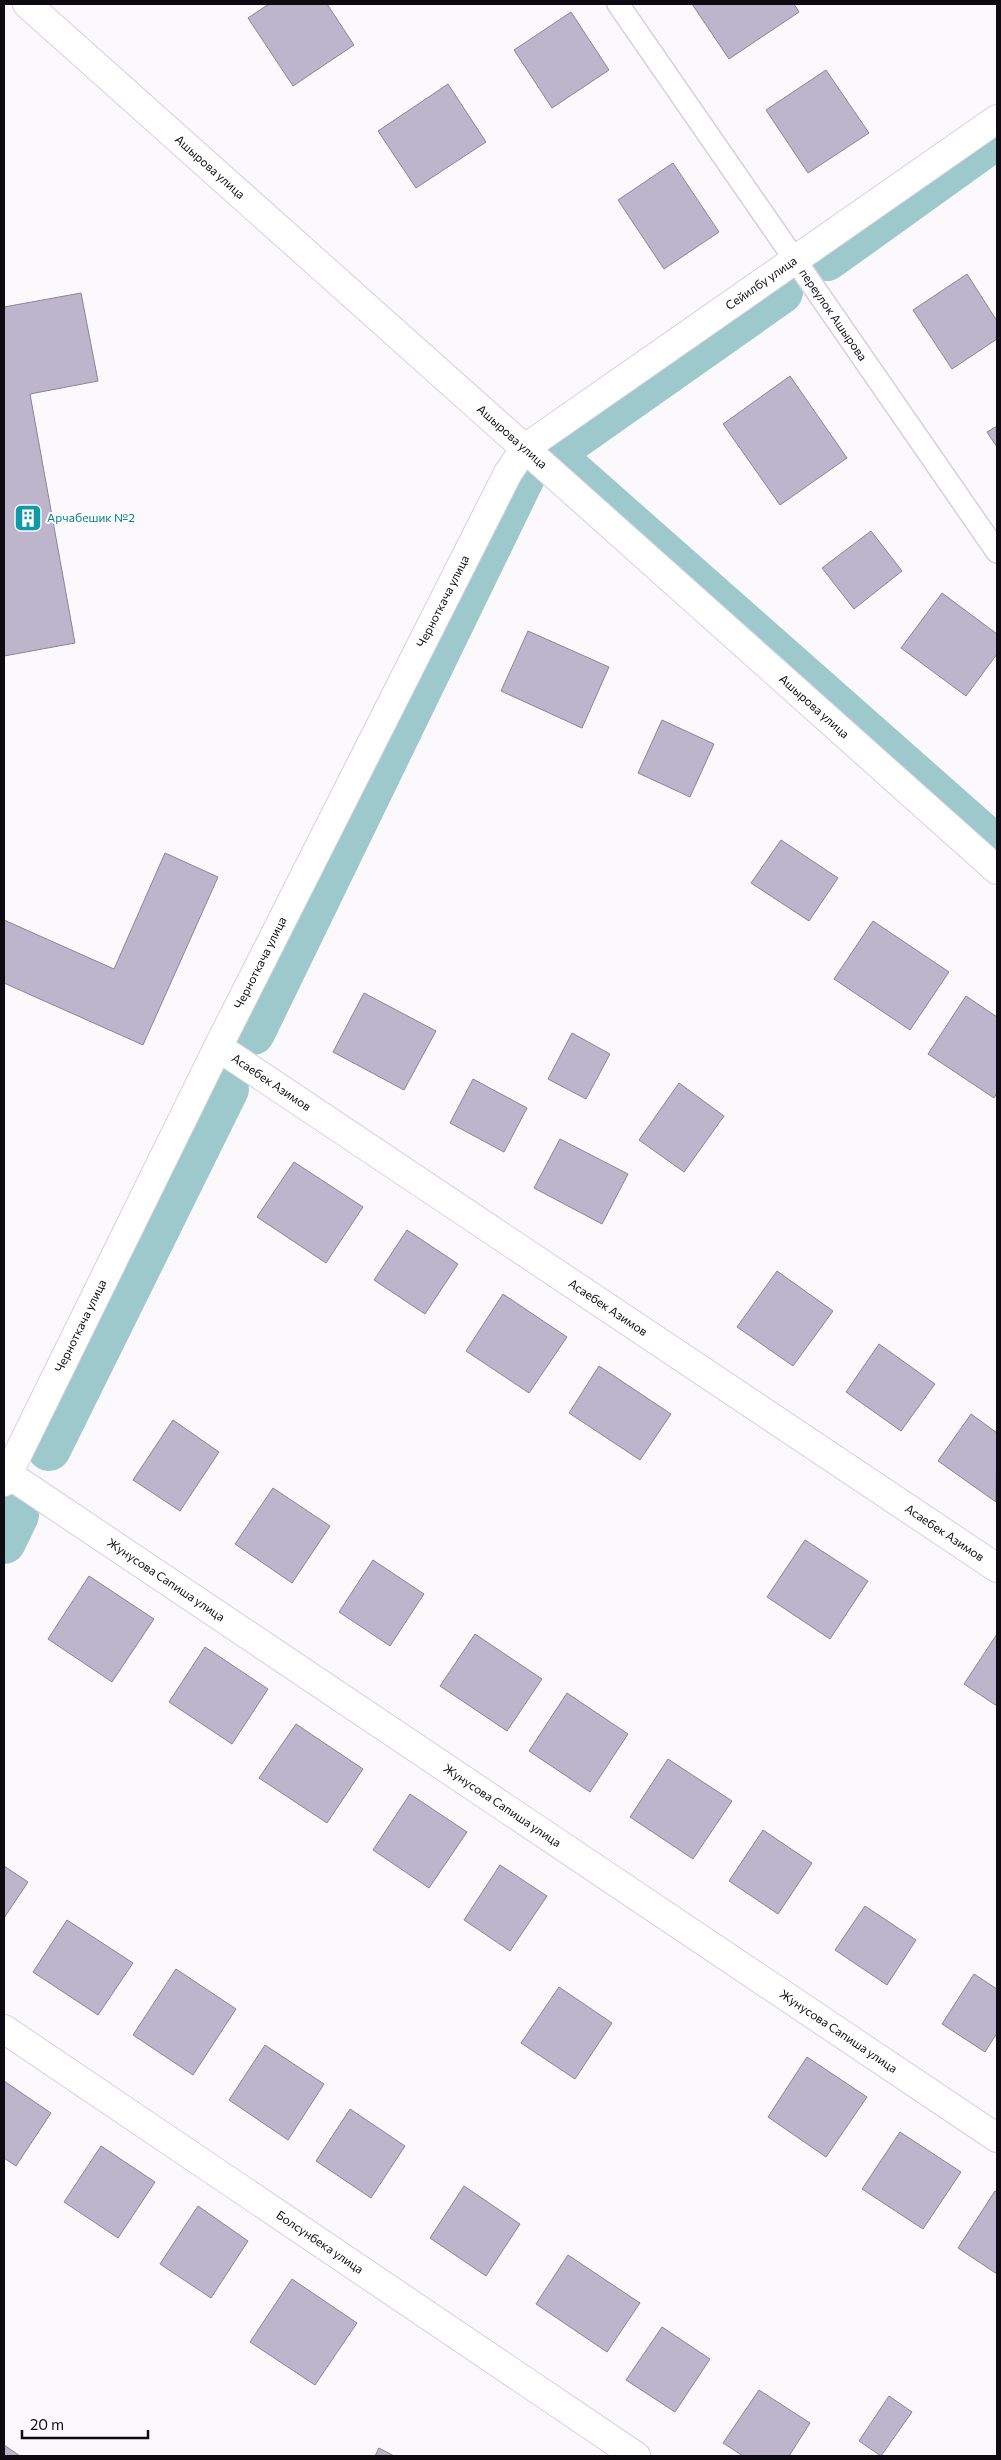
<svg xmlns="http://www.w3.org/2000/svg" width="1001" height="2460" viewBox="0 0 1001 2460" font-family="Commissioner,sans-serif">
<style>
.lines{fill:none;stroke-linecap:round;stroke-linejoin:round}
.canal{stroke:#9dc9cc;stroke-width:44}
.building{fill:#bdb5cc;stroke:#8b8499}
.lane-casing{stroke:#d5cee5;stroke-width:24}
.street-casing{stroke:#d5cee5;stroke-width:30}
.secondary-casing{stroke:#d5cee5;stroke-width:30}
.lane{stroke:#fff;stroke-width:21}
.street{stroke:#fff;stroke-width:28}
.secondary{stroke:#fff;stroke-width:28}
.labels{text-anchor:middle;stroke-width:4;stroke-linejoin:round;paint-order:stroke}
.street-label{font-size:12px;fill:#0d0a12;stroke:#fbf9fe}
.culture-label{font-size:12px;fill:#0d838f;stroke:#fbf9fe;text-anchor:start}
</style>
<rect width="100%" height="100%" fill="#fbf9fe"/>
<g class="lines">
<!-- canal -->
<g class="canal">
<polyline points="827,259 997,137"/>
<polyline points="781,292 551,454 997,848"/>
<polyline points="253,1033 527,469"/>
<polyline points="49,1449 227,1089"/>
<polyline points="4,1542 17,1515"/>
</g>
</g>
<!-- building -->
<g class="building">
<polygon points="269,4 327,4 354,45 293,86 248,18"/>
<polygon points="692,4 794,4 799,12 729,59"/>
<polygon points="571,12 609,70 552,108 514,50"/>
<polygon points="826,70 869,133 808,173 766,110"/>
<polygon points="448,84 486,142 416,188 378,131"/>
<polygon points="673,163 719,232 664,269 618,200"/>
<polygon points="967,274 997,321 997,339 952,369 913,310"/>
<polygon points="81,293 98,381 30,394 75,643 4,656 4,307"/>
<polygon points="790,376 847,458 780,505 723,424"/>
<polygon points="997,426 997,447 987,432"/>
<polygon points="871,531 902,571 854,609 822,568"/>
<polygon points="942,593 997,634 997,654 966,696 901,648"/>
<polygon points="528,631 609,667 582,728 501,691"/>
<polygon points="662,720 714,744 690,797 638,773"/>
<polygon points="781,840 838,878 809,921 751,883"/>
<polygon points="165,853 218,877 143,1045 4,983 4,920 114,969"/>
<polygon points="873,921 949,972 910,1030 834,979"/>
<polygon points="364,993 436,1031 404,1090 333,1052"/>
<polygon points="966,996 997,1017 997,1093 994,1098 928,1054"/>
<polygon points="572,1033 610,1054 586,1099 548,1079"/>
<polygon points="473,1079 527,1108 504,1152 450,1123"/>
<polygon points="679,1083 724,1116 684,1172 639,1140"/>
<polygon points="560,1139 628,1174 602,1224 534,1188"/>
<polygon points="294,1162 363,1207 326,1263 257,1217"/>
<polygon points="407,1230 458,1264 425,1314 374,1280"/>
<polygon points="777,1271 833,1311 793,1366 737,1327"/>
<polygon points="503,1294 567,1337 529,1393 466,1351"/>
<polygon points="879,1344 935,1384 901,1431 846,1392"/>
<polygon points="599,1366 671,1414 640,1460 569,1413"/>
<polygon points="971,1414 997,1433 996,1502 938,1461"/>
<polygon points="173,1420 219,1452 180,1511 133,1480"/>
<polygon points="273,1488 330,1526 292,1583 235,1544"/>
<polygon points="805,1540 868,1581 830,1639 767,1597"/>
<polygon points="373,1560 424,1594 390,1646 339,1612"/>
<polygon points="89,1576 154,1619 112,1682 48,1639"/>
<polygon points="475,1634 542,1679 507,1731 440,1686"/>
<polygon points="997,1634 997,1706 964,1684"/>
<polygon points="205,1647 268,1689 232,1744 169,1702"/>
<polygon points="567,1693 628,1734 590,1792 529,1751"/>
<polygon points="296,1724 363,1769 327,1823 259,1778"/>
<polygon points="668,1759 732,1801 693,1859 630,1817"/>
<polygon points="410,1794 467,1832 429,1888 373,1850"/>
<polygon points="763,1830 812,1863 778,1914 729,1881"/>
<polygon points="500,1865 547,1896 510,1951 464,1920"/>
<polygon points="4,1866 28,1882 4,1918"/>
<polygon points="865,1906 916,1940 887,1985 835,1950"/>
<polygon points="67,1920 133,1963 98,2015 33,1972"/>
<polygon points="176,1969 236,2009 193,2075 133,2035"/>
<polygon points="974,1974 997,1989 997,2033 985,2052 942,2024"/>
<polygon points="559,1987 612,2023 575,2079 521,2043"/>
<polygon points="265,2045 324,2084 288,2140 229,2100"/>
<polygon points="807,2057 867,2097 826,2157 768,2117"/>
<polygon points="4,2081 51,2113 16,2166 4,2158"/>
<polygon points="350,2109 405,2146 371,2198 316,2161"/>
<polygon points="900,2132 961,2172 923,2229 862,2189"/>
<polygon points="101,2146 155,2182 118,2238 64,2202"/>
<polygon points="464,2186 520,2224 486,2276 430,2238"/>
<polygon points="995,2191 997,2192 997,2274 958,2248"/>
<polygon points="198,2206 248,2241 211,2298 160,2264"/>
<polygon points="568,2255 640,2303 607,2352 536,2304"/>
<polygon points="292,2279 357,2323 315,2385 250,2342"/>
<polygon points="662,2327 710,2359 675,2412 626,2380"/>
<polygon points="759,2390 810,2423 789,2456 743,2456 723,2443"/>
<polygon points="889,2396 912,2412 881,2456 859,2441"/>
<polygon points="4,2445 20,2456 4,2456"/>
<polygon points="379,2448 394,2456 375,2456"/>
</g>
<g class="lines">
<!-- lane casing -->
<g class="lane-casing">
<g id="lane">
<path id="s1" d="M618 4 997 552"/>
</g>
</g>
<!-- street casing -->
<g class="street-casing">
<g id="street">
<path id="s2" d="M525 448 997 119"/>
<path id="s3" d="M218 1047 997 1568"/>
<path id="s4" d="M8 1474 997 2138"/>
<path id="s5" d="M4 2029 636 2456"/>
</g>
</g>
<!-- secondary casing -->
<g class="secondary-casing">
<g id="secondary">
<path id="s6" d="M27 4 997 870"/>
<path id="s7" d="M4 1482 218 1047 508 473 525 448"/>
</g>
</g>
<!-- lane -->
<use href="#lane" class="lane"/>
<!-- street -->
<use href="#street" class="street"/>
<!-- secondary -->
<use href="#secondary" class="secondary"/>
</g>
<!-- icons -->
<defs>
<g id="building-square" transform="scale(1.4375)"><rect x="-9" y="-9" width="18" height="18" rx="4" fill="#0f9aa8" stroke="#fbf9fe"/><path d="M-4-6H4V6H1V3H-1V6H-4ZM-2.5-4.3h1.7v1.8h-1.7ZM.8-4.3h1.7v1.8H.8ZM-2.5-1h1.7V.8h-1.7ZM.8-1h1.7V.8H.8Z" fill="#fff"/></g>
</defs>
<g fill-rule="evenodd">
<use href="#building-square" x="28" y="518"/>
</g>
<g class="labels">
<!-- street labels -->
<g class="street-label">
<text dy="4" stroke="none"><textPath href="#s6" startOffset="245">Ашырова улица</textPath></text>
<text dy="4" stroke="none"><textPath href="#s2" startOffset="288">Сейилбу улица</textPath></text>
<text dy="4" stroke="none"><textPath href="#s1" startOffset="378">переулок Ашырова</textPath></text>
<text dy="4" stroke="none"><textPath href="#s6" startOffset="650">Ашырова улица</textPath></text>
<text dy="4" stroke="none"><textPath href="#s7" startOffset="984">Черноткача улица</textPath></text>
<text dy="4" stroke="none"><textPath href="#s6" startOffset="1055">Ашырова улица</textPath></text>
<text dy="4" stroke="none"><textPath href="#s7" startOffset="579">Черноткача улица</textPath></text>
<text dy="4" stroke="none"><textPath href="#s3" startOffset="64">Асаебек Азимов</textPath></text>
<text dy="4" stroke="none"><textPath href="#s3" startOffset="469">Асаебек Азимов</textPath></text>
<text dy="4" stroke="none"><textPath href="#s7" startOffset="174">Черноткача улица</textPath></text>
<text dy="4" stroke="none"><textPath href="#s3" startOffset="874">Асаебек Азимов</textPath></text>
<text dy="4" stroke="none"><textPath href="#s4" startOffset="190">Жунусова Сапиша улица</textPath></text>
<text dy="4" stroke="none"><textPath href="#s4" startOffset="595">Жунусова Сапиша улица</textPath></text>
<text dy="4" stroke="none"><textPath href="#s4" startOffset="1000">Жунусова Сапиша улица</textPath></text>
<text dy="4" stroke="none"><textPath href="#s5" startOffset="381">Болсунбека улица</textPath></text>
</g>
<!-- culture labels -->
<g class="culture-label">
<text x="47" y="522">Арчабешик №2</text>
</g>
</g>
<!-- border -->
<rect width="1001" height="2460" fill="none" stroke="#0d0a12" stroke-width="10"/>
<!-- scale -->
<path d="M22 2430v8h126v-8" fill="none" stroke="#0d0a12" stroke-width="2.5"/>
<text x="30" y="2430" font-size="15" fill="#0d0a12" stroke="#fbf9fe" stroke-width="4" paint-order="stroke">20 m</text>
</svg>
